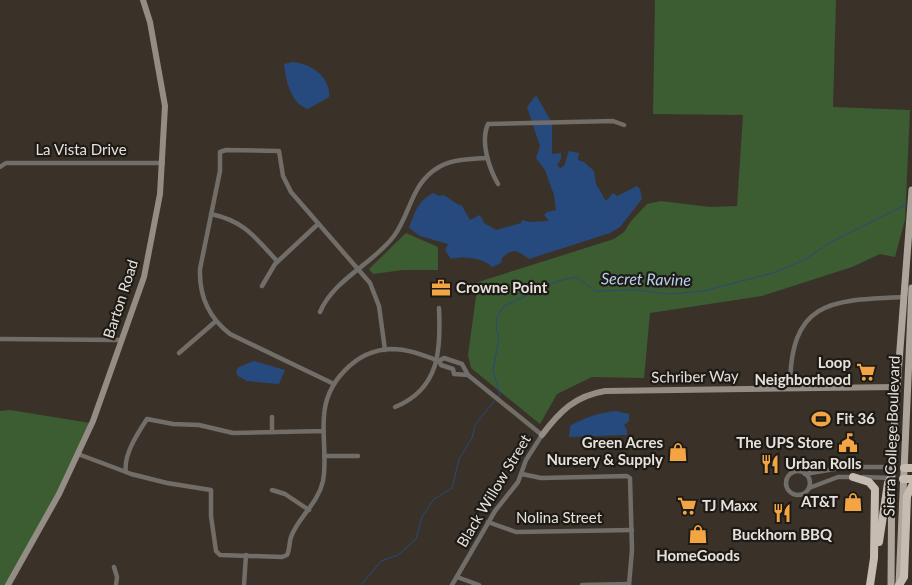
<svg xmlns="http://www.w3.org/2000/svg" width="912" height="585" viewBox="0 0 912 585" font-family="Lato,sans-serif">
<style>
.green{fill:#3c5c32}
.water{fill:#274a7e}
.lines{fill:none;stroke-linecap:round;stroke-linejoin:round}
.stream{stroke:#274a7e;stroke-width:1}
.street{stroke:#716d69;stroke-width:4.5}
.secondary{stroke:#948d86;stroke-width:6}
.primary{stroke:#aea69d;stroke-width:7}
.highway{stroke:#c6bcb1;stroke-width:8}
.labels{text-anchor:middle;stroke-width:4.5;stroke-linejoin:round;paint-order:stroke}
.street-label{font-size:15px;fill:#e7e1db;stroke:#1e1a16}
.poi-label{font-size:15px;font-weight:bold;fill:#e7e1db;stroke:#1e1a16;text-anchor:start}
.water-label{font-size:16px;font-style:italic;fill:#b9cfef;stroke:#1e1a16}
</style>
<rect width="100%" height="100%" fill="#3a3229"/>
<!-- green -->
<g class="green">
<polygon points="655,0 836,0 833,107 910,110 905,220 895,257 880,254 852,267 762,296 650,313 644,378 592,377 557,394 540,424 471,368 468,355 478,282 614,239 624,232 631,221 647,204 661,201 710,207 737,206 743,115 653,114"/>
<polygon points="406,233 438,247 438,270 403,270 373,274 369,269"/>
<polygon points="10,410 90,423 58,493 6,585 0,585 0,411"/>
</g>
<!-- water -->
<g class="water">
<path d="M292 62C310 63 331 77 329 97L308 109C290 103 286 80 284 64Z"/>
<path d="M536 95 552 123V154L561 153V159L557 165 560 168 564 166 569 151 579 153 578 160 584 162 594 171 596 184 606 201 613 193 617 196 637 186 640 189 642 199 620 227 610 233 529 259C518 251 513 247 502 258L501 263 492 267C482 257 463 256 451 259L445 250 448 244 420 236 409 228C415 212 417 202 433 193L439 196 444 195 457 204 462 206 470 220 480 215 484 223 496 230 521 223 522 220 529 222 549 221 544 215 547 212 556 210 554 195 545 170 536 158 540 146 527 107Z"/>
<polygon points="254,361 285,370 279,384 247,381 238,376 236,371 239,367"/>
<path d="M616 411 629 414V421L624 425 627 430V435L569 437 570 426C586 417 598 413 616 411Z"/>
</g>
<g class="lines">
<!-- stream -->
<g class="stream">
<polyline points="498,397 500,395 493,371 499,338 496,328 497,317 504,306 558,281 576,277 595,291 634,290 671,294 703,291 773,273 806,259 833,241 907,204"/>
<polyline points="361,585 381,561 398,555 416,539 422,517 433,500 452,488 459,459 472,438 475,425 495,400"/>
</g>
<!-- street -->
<g class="street">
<polyline points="0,167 6,163 163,163"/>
<path d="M498 184C489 168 480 142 488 124L613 121 624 125"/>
<path d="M211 214C244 221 255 237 277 261"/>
<polyline points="262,286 275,264 318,224"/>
<path d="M320 312C334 279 373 264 394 236 411 213 411 183 439 167 453 159 471 159 487 158"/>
<polyline points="0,339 121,340"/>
<polyline points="179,353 216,321"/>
<polyline points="439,361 444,358 462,364 468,375 542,435 526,460 518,482 495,511 452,585"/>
<path d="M334 384 230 334C209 318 199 295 200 269L220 171V152L226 150 279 151 283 176 291 192 370 283 379 306 385 350"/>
<path d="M790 389C790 300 830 300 904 297"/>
<path d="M395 407C440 389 441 349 439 308"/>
<polyline points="272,417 272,432"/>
<path d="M324 431 233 433 199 425 173 424 147 419C138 433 123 455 126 472L131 474 167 483 211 490V516L216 551 220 555 282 557 287 555C290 549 289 543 291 537 298 517 318 504 323 481 327 460 322 437 324 416 326 382 356 350 391 349 408 349 423 355 439 361L441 365 453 369 454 374 468 375"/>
<polyline points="78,454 126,472"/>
<polyline points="324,456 358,456"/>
<circle cx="798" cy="483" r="12"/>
<polyline points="522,474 541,478 627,476 630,478 632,550 629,585"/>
<polyline points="805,474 846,467 891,467"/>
<polyline points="863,477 891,478"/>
<polyline points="809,488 838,477 855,477"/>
<polyline points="272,490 285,494 309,510"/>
<polyline points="488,522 516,532 632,530"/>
<polyline points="114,567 117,577 116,585"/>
<polyline points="457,577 479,585"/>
<polyline points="244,585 246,555"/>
<polyline points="582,585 629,584"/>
</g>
<!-- secondary -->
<g class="secondary">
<path d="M542 435C560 411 575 396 605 391L896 387"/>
<polyline points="8,585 59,494 93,421 144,277 160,194 165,106 150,22 143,0"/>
</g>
<!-- primary -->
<g class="primary">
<polyline points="891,585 892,455 912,190"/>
<polyline points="899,585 912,288"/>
</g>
<!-- highway -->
<g class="highway">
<polyline points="904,468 912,468"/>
<polyline points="853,477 869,482 875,489 874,558 870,585"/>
<polyline points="903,479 912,479"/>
<polyline points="879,542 888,483 891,478"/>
<polyline points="899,585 904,577 907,496 912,486"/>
</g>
</g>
<!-- icons -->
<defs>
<g id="office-bare" transform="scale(1.5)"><path d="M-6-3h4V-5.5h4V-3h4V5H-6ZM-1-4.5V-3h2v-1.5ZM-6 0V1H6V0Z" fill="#f3a443" stroke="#1e1a16" stroke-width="2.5" paint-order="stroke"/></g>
<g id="supermarket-bare" transform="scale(1.5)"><path d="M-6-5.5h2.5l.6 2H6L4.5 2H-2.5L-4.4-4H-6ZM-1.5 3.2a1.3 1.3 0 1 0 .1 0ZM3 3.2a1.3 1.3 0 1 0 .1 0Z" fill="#f3a443" stroke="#1e1a16" stroke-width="2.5" paint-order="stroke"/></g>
<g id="stadium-bare" transform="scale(1.5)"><path d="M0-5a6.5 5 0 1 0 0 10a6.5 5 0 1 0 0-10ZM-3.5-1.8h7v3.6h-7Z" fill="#f3a443" stroke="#1e1a16" stroke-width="2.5" paint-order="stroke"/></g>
<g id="civic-bare" transform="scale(1.5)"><path d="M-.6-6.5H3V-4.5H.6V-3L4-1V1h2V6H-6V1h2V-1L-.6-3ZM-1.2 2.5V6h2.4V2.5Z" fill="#f3a443" stroke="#1e1a16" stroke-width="2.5" paint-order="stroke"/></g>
<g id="shop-bare" transform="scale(1.5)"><path d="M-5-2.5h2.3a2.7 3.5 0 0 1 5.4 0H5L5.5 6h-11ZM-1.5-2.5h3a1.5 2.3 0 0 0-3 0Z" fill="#f3a443" stroke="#1e1a16" stroke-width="2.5" paint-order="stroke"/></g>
<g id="restaurant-bare" transform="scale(1.5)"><path d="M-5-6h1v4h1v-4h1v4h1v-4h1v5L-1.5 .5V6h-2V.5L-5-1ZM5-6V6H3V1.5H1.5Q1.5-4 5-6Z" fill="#f3a443" stroke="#1e1a16" stroke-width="2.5" paint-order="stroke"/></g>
</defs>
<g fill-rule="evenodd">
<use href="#office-bare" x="441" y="288"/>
<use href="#supermarket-bare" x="866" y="372"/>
<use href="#stadium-bare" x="821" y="419"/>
<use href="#civic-bare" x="848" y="443"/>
<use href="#shop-bare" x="678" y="452"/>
<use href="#restaurant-bare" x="770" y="464"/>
<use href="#shop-bare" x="853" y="502"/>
<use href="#supermarket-bare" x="687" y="506"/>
<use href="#restaurant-bare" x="782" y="513"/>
<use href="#shop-bare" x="698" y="534"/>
</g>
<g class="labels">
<!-- street labels -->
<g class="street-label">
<text x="81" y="155">La Vista Drive</text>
<text transform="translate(121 299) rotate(-72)" y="5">Barton Road</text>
<text transform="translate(695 377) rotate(-1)" y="5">Schriber Way</text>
<text transform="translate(892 436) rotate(-88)" y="5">Sierra College Boulevard</text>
<text transform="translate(494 491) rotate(-59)" y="5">Black Willow Street</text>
<text x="559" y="523">Nolina Street</text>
</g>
<!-- poi labels -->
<g class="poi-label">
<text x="456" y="293">Crowne Point</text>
<text x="851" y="368" text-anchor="end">Loop<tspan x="851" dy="17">Neighborhood</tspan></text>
<text x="836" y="424">Fit 36</text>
<text x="663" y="448" text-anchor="end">Green Acres<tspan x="663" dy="17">Nursery &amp; Supply</tspan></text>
<text x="833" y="448" text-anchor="end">The UPS Store</text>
<text x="785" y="469">Urban Rolls</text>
<text x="838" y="507" text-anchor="end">AT&amp;T</text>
<text x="702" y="511">TJ Maxx</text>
<text x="782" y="540" text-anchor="middle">Buckhorn BBQ</text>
<text x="698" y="561" text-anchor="middle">HomeGoods</text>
</g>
<!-- water labels -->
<g class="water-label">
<text transform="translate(646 279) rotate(1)" y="6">Secret Ravine</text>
</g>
</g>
</svg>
